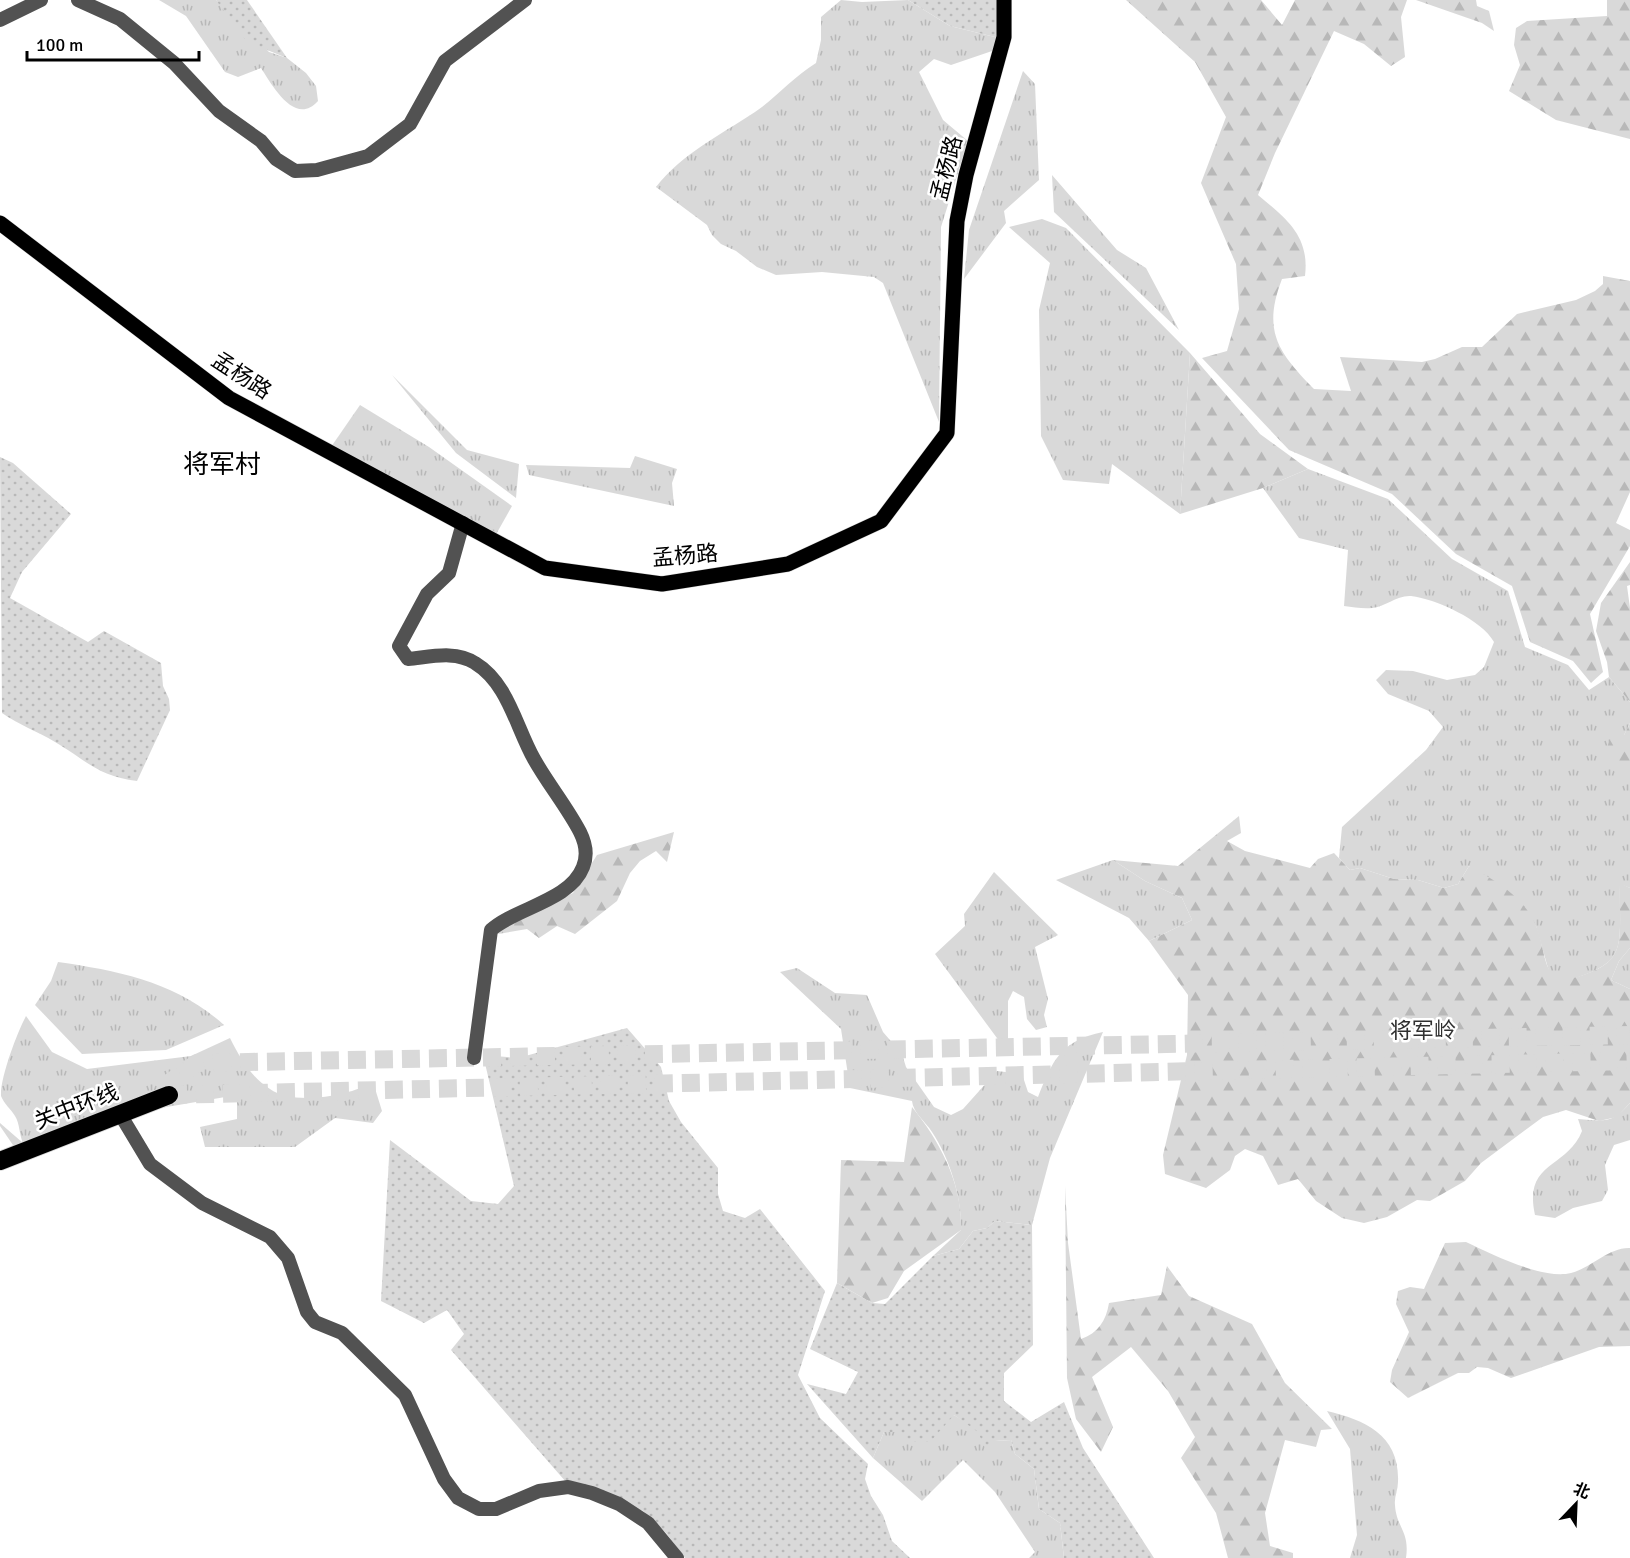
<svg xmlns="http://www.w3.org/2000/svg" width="1630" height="1558" viewBox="0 0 1630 1558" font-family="Signika,'Noto Sans SC',sans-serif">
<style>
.grass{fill:url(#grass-tufts)}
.forest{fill:url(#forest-firs)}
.garden{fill:url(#garden-dots)}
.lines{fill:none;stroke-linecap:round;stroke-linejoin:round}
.highway-tunnel{stroke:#d9d9d9;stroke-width:18;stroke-dasharray:18 9;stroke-linecap:butt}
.major-casing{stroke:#dbdbdb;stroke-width:16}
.highway-casing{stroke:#dbdbdb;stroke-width:20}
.minor{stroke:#525252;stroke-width:14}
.major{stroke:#000;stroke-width:15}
.highway{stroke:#000;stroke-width:18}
.labels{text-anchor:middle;stroke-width:5;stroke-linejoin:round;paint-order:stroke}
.street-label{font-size:22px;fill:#000;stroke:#fff}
.park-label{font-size:22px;fill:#303030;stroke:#fff}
.quarter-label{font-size:26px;fill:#000;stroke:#fff}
</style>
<defs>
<pattern id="grass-tufts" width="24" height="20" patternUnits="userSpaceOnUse" patternTransform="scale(1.5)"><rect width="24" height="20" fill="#d9d9d9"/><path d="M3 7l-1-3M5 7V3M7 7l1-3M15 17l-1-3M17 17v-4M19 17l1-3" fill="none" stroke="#b8b8b8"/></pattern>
<pattern id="forest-firs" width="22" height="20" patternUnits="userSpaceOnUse" patternTransform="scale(1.5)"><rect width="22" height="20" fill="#d9d9d9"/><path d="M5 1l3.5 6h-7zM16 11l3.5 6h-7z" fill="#b8b8b8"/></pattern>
<pattern id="garden-dots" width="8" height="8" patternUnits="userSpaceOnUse" patternTransform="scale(1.5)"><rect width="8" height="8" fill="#d9d9d9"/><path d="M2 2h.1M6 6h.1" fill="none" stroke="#b8b8b8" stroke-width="1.8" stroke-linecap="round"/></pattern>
</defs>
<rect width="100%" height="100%" fill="#fff"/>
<!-- grass -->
<g class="grass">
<path d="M159 0H216L269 52 287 58 306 73 316 86 318 101C295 127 272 85 261 68L238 77 225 72 186 16Z"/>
<path d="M841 0 862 2 908 0 950 26 999 38 995 50 951 65 934 59 919 72 943 120 968 141 941 227 939 422 883 283 874 277 822 272 776 275 757 267 736 251 721 244 712 235 707 225 656 187C682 154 720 135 755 112 777 97 793 77 816 63L821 40V17Z"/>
<polygon points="1023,71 1035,84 1039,180 1004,211 1006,223 964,279 969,230"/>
<polygon points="1052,175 1117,250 1146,268 1179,330 1054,212"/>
<polygon points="1042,219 1066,228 1190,353 1180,514 1112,464 1109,484 1063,480 1041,436 1039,310 1050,263 1009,227"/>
<polygon points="392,375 467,450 519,464 516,498 456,453"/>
<polygon points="360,405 429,447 512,506 494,538 331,447"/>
<polygon points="635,456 677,469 672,483 674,506 529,475 526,465 630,468"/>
<path d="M1308 469 1388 499 1452 559 1508 591 1525 647 1568 665 1589 690 1609 677 1630 702V723L1624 735 1630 775V888L1620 884C1619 953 1630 963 1559 983L1550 975 1536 926 1469 866 1458 884 1444 888 1418 880 1394 879 1360 868 1350 870 1339 858 1342 827 1426 750 1443 727 1429 711 1388 694 1376 680 1386 670 1413 671 1447 680 1475 675 1484 667 1494 642C1482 620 1436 599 1411 596 1397 595 1385 607 1372 608 1363 609 1353 607 1344 606L1348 550 1299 538 1263 488Z"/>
<polygon points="1113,860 1145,881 1182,898 1192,920 1149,941 1129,918 1056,880"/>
<polygon points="994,872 1058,935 1035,947 1048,999 1044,1015 1047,1027 1036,1030 1027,1019 1024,997 1013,991 1008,1001 1008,1053 935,954 965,926 964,914"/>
<polygon points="1630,948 1630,989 1611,980 1619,961"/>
<path d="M58 962C120 971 176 982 224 1025L166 1050 82 1054 35 1005 51 981Z"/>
<path d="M797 968 835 993 867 995 883 1032 902 1054 906 1067 934 1107 951 1115 963 1109 997 1071 1022 1074 1028 1092 1038 1097C1053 1059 1061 1041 1103 1032L1050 1158 1032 1225 995 1221 987 1228 973 1231 959 1249 933 1256 961 1230C962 1198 950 1159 932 1132 926 1122 913 1113 912 1101L850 1088 841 1029 780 972Z"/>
<path d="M26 1016 52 1052 87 1069 191 1056 230 1038C240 1058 251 1077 270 1089 293 1106 350 1096 373 1082L382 1111 373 1123 335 1118 295 1147H205L200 1127 237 1119V1095L149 1110 17 1151 0 1126V1123L23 1143C19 1134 20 1124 15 1116 11 1109 4 1104 1 1096 0 1078 17 1033 26 1016Z"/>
<path d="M1630 1103V1140L1614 1145 1605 1165 1608 1190 1602 1201 1573 1208 1555 1218 1535 1215C1523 1161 1567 1169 1582 1131L1578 1119C1604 1121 1612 1124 1630 1103Z"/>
<path d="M1327 1411C1366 1420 1400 1436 1398 1482 1398 1490 1394 1497 1395 1505 1396 1527 1410 1531 1406 1558H1350L1357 1535 1350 1449Z"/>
<polygon points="954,1415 995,1441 1011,1440 1015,1454 1034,1469 1039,1509 1060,1523 1064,1558 1029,1558 1035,1552 995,1492 963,1460 922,1501 873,1458 884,1432 899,1432"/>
</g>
<!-- forest -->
<g class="forest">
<path d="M1126 0H1261L1282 25 1295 0H1407L1401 17 1405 57 1391 66 1364 44 1334 31 1275 153 1258 195C1285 218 1310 235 1305 276L1282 279C1262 331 1278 352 1314 389L1351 391 1340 357 1422 362 1435 359 1462 347H1482L1517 314 1576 300 1595 291 1603 284V276L1630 281V492L1616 523 1630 530V546L1590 614 1603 672 1591 683 1573 661 1530 642 1512 586 1456 554 1392 494 1289 450 1202 358 1227 351 1239 309 1236 264 1201 183 1226 117 1195 62Z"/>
<polygon points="1416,0 1476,0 1477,6 1489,11 1494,31 1482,23"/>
<polygon points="1607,0 1630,0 1630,139 1556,120 1509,91 1520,65 1514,45 1516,28 1527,21 1607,16"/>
<polygon points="1190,353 1260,434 1308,469 1263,488 1180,514"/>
<polygon points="1630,562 1630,585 1627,586 1630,608 1630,702 1609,677 1607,662 1596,631 1601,603"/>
<path d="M1630 723V775L1618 776C1608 764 1603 755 1610 740L1624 735Z"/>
<path d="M1239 816 1241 833 1227 841 1245 851 1310 868 1318 859 1334 853 1350 870 1360 868 1394 879 1418 880 1444 888 1458 884 1469 866C1496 881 1525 897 1537 928 1544 946 1543 970 1559 982 1630 964 1619 952 1620 883L1630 888V948L1619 961 1611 980 1630 989V1103L1617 1117 1599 1121 1566 1110 1543 1117 1481 1163 1465 1181 1430 1201 1417 1200 1387 1217 1364 1223 1342 1218 1316 1201 1298 1179 1278 1185 1263 1156 1245 1149 1235 1156 1230 1170 1206 1188 1165 1174 1163 1155 1187 1055 1188 995 1149 941 1192 920 1182 898 1145 881 1113 860 1178 866Z"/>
<polygon points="674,832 667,862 656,851 640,861 630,873 617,901 575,934 557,926 539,938 527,929 498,934 504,926 573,893 597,855"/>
<path d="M912 1107C940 1141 963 1185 961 1230L904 1271 888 1298 872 1303 837 1283 841 1160 904 1162Z"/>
<path d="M1065 1186 1068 1243 1081 1339C1098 1333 1106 1321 1109 1303L1161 1295 1167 1266 1189 1296 1252 1324 1285 1383 1332 1429 1321 1430 1316 1447 1285 1440 1265 1513 1270 1546 1293 1553V1558H1228L1216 1513 1181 1458 1195 1437 1168 1391 1131 1347 1092 1377 1113 1427 1101 1452 1076 1419 1067 1378Z"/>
<path d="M1466 1242C1492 1254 1542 1280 1571 1273 1591 1268 1609 1247 1630 1248V1346L1599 1347 1511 1378 1488 1368 1477 1367 1469 1373H1458L1408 1398 1390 1382 1392 1370 1409 1332 1396 1304 1398 1291 1410 1287 1424 1289 1445 1243Z"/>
</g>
<!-- garden -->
<g class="garden">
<polygon points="216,0 247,0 287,58 247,42"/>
<polygon points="908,0 998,0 999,38 950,26"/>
<path d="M0 457 13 463 71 514 22 572 10 598 88 642 104 631 161 663 163 686 169 699 170 710 137 781C97 776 86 760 55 742 37 731 19 725 2 713Z"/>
<polygon points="627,1028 661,1067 669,1101 681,1122 718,1168 718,1194 723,1211 745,1218 760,1209 825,1291 798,1375 820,1418 868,1464 865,1479 871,1496 883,1515 892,1541 910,1558 685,1558 666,1533 643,1511 566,1482 451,1350 464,1334 447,1310 424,1323 381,1301 390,1140 471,1201 498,1204 514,1186 483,1055 518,1058"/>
<polygon points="995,1221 1032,1225 1033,1345 1004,1373 1004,1401 1031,1422 1064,1402 1083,1448 1154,1558 1064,1558 1060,1523 1039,1509 1034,1469 1015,1454 1011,1440 995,1441 985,1448 978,1432 954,1415 930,1442 908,1442 899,1432 884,1432 873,1458 807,1384 846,1394 858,1372 810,1349 837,1283 872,1303 885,1304 933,1256 959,1249 973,1231 987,1228"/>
</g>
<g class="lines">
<!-- highway-tunnel -->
<g class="highway-tunnel">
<polyline points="166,1085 197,1063 1630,1035"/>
<polyline points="169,1095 1630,1061"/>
</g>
<!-- major casing -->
<g class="major-casing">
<polyline id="major" points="0,223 229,398 545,568 662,584 788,564 881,521 947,433 957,221 966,175 1004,37 1004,0"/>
</g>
<!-- highway casing -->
<g class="highway-casing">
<polyline id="highway" points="0,1161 169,1095"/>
</g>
<!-- minor -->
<g class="minor">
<polyline points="78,0 120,19 174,63 219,111 261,141 276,159 295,171 317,170 368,156 410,124 445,61 525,0"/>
<polyline points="0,20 41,0"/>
<path d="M463 523 449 573 427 594 399 646 408 659C430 657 455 650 475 663 508 683 516 727 534 759 548 784 567 807 580 832 586 844 588 855 583 867 570 901 515 908 491 930L474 1058"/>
<polyline points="120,1114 150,1164 202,1203 270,1237 288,1258 307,1312 315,1322 342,1333 405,1395 444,1479 458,1498 479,1509 496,1509 539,1491 568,1487 592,1493 619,1504 648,1523 677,1558"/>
</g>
<!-- major -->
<use href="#major" class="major"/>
<!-- highway -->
<use href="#highway" class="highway"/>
</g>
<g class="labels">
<!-- street labels -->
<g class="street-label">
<text transform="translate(946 168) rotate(-76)" y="8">孟杨路</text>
<text transform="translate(242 375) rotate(33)" y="8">孟杨路</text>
<text transform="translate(685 555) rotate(-5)" y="8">孟杨路</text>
<text transform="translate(76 1106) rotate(-21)" y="8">关中环线</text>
</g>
<!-- park labels -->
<g class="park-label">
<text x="1423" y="1038">将军岭</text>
</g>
<!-- quarter labels -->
<g class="quarter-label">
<text x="222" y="473">将军村</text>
</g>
</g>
<!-- north arrow -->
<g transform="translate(1576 1504) rotate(23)" stroke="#ffffff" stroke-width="4.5" paint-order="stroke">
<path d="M0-4.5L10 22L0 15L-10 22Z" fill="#000000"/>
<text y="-9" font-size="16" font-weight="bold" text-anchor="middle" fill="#000000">北</text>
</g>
<!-- scale -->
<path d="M27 51v9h172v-9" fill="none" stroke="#000000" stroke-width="3"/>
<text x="36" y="51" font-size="18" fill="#000000" stroke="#ffffff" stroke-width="4.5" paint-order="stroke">100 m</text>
</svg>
